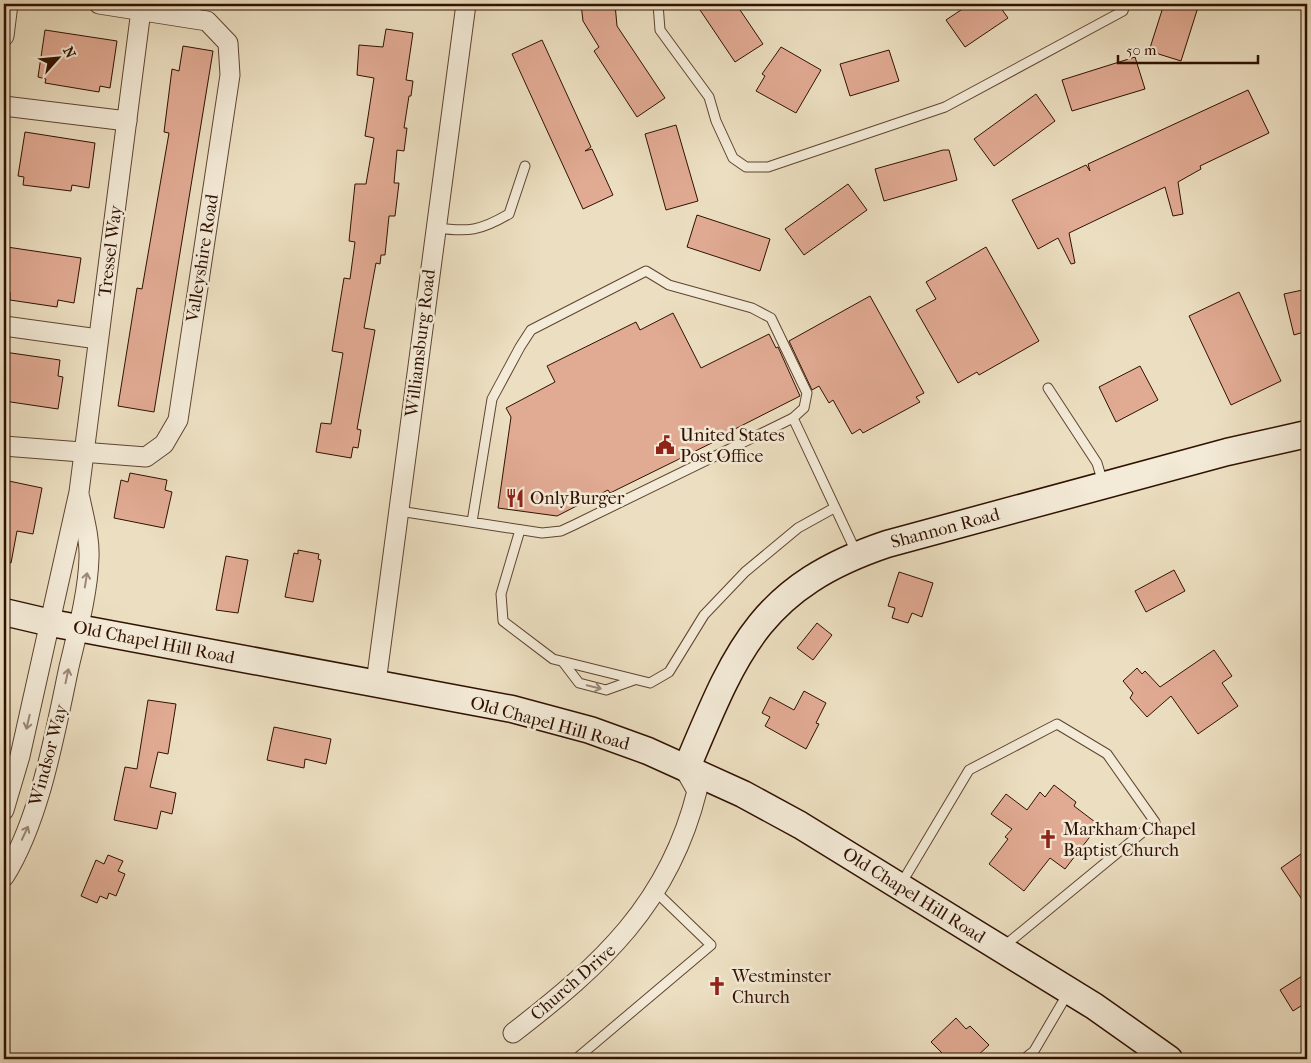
<svg xmlns="http://www.w3.org/2000/svg" width="1311" height="1063" viewBox="0 0 1311 1063" font-family="'IM FELL French Canon',serif">
<style>
.building{fill:#e1aa93;stroke:#301100}
.lines{fill:none;stroke-linecap:round;stroke-linejoin:round}
.lane-casing{stroke:#5f4430;stroke-width:11}
.street-casing{stroke:#5f4430;stroke-width:21}
.secondary-casing{stroke:#301100;stroke-width:29}
.lane{stroke:#f3ead7;stroke-width:9}
.street{stroke:#f3ead7;stroke-width:19}
.secondary{stroke:#f3ead7;stroke-width:26}
.oneway{stroke:#9b8876}
.labels{text-anchor:middle;stroke-width:5;stroke-linejoin:round;paint-order:stroke}
.street-label{font-size:18px;fill:#301100;stroke:#f3ead7}
.poi-label{font-size:18px;fill:#301100;stroke:#f3ead7;text-anchor:start}
</style>
<rect width="100%" height="100%" fill="#ecdfc1"/>
<filter id="stains"><feTurbulence type="fractalNoise" baseFrequency=".004" numOctaves="4"/><feColorMatrix values="0 0 0 0 .2 0 0 0 0 .09 0 0 0 0 .02 0 0 0 .5 -.17"/></filter>
<radialGradient id="worn" r=".72"><stop offset=".6" stop-color="#630" stop-opacity="0"/><stop offset="1" stop-color="#630" stop-opacity=".3"/></radialGradient>
<!-- building -->
<g class="building">
<polygon points="581,4 615,4 617,26 665,98 637,117 594,51 599,47 583,21"/>
<polygon points="696,4 736,4 763,44 735,62"/>
<polygon points="970,4 998,4 1008,18 965,47 946,20"/>
<polygon points="1164,4 1199,4 1181,61 1149,51"/>
<polygon points="386,29 413,33 406,80 413,81 411,96 409,96 404,128 407,128 404,151 397,150 394,183 399,183 395,216 389,216 385,255 381,255 380,264 376,263 364,328 375,330 357,429 361,430 358,448 353,447 351,458 316,452 321,423 331,424 343,353 332,351 344,278 350,279 355,242 349,241 355,184 366,184 374,138 365,136 374,78 357,75 359,45 383,47"/>
<polygon points="45,30 117,41 110,88 100,86 99,92 45,83 46,79 38,77"/>
<polygon points="542,40 591,147 585,151 592,149 613,195 583,209 512,54"/>
<polygon points="183,46 213,51 154,412 118,406 137,288 142,289 169,133 164,132 172,69 179,71"/>
<polygon points="781,47 821,70 796,113 756,91 765,76 762,74"/>
<polygon points="889,50 899,81 850,96 840,64"/>
<polygon points="1135,57 1145,89 1072,111 1062,80"/>
<polygon points="1248,90 1269,133 1200,166 1201,169 1178,182 1183,214 1173,216 1165,187 1069,233 1075,263 1071,264 1058,238 1038,249 1012,200 1086,165 1090,171 1088,164"/>
<polygon points="1036,94 1055,121 994,166 974,139"/>
<polygon points="676,125 698,201 666,210 645,134"/>
<polygon points="25,132 95,143 89,188 72,185 71,191 23,185 24,177 18,176"/>
<polygon points="943,150 949,150 957,180 884,201 875,169"/>
<polygon points="848,184 867,210 804,255 785,229"/>
<polygon points="697,215 770,239 760,271 687,247"/>
<polygon points="7,247 81,258 74,303 58,300 57,307 10,300 10,292 4,291"/>
<polygon points="986,247 1039,341 979,375 977,372 958,383 916,310 936,299 926,282"/>
<polygon points="1307,289 1307,331 1294,335 1284,294"/>
<polygon points="1239,292 1281,381 1231,405 1189,316"/>
<polygon points="870,296 924,393 916,397 920,402 863,433 860,429 852,434 833,400 829,403 819,386 812,390 789,341"/>
<polygon points="673,313 701,368 769,334 776,348 778,347 800,396 731,431 732,433 610,493 608,490 557,516 498,508 511,417 506,408 555,382 547,366 636,322 640,330"/>
<polygon points="4,352 60,360 58,376 63,377 58,409 4,401"/>
<polygon points="1140,366 1158,400 1116,422 1099,387"/>
<polygon points="130,473 167,480 165,490 172,492 164,528 114,518 121,480 128,482"/>
<polygon points="4,480 42,488 33,534 17,531 11,563 4,562"/>
<polygon points="298,550 319,554 318,559 321,560 313,602 285,597 294,553 298,554"/>
<polygon points="226,556 248,560 238,613 216,610"/>
<polygon points="1174,570 1185,591 1146,612 1135,591"/>
<polygon points="899,572 933,583 922,617 912,613 908,623 892,618 895,608 888,606"/>
<polygon points="817,623 832,635 813,660 797,648"/>
<polygon points="1214,650 1232,676 1222,683 1238,706 1198,734 1171,696 1147,717 1130,698 1133,693 1123,681 1137,668 1142,674 1145,671 1160,687"/>
<polygon points="804,691 826,703 816,723 819,724 806,749 765,726 770,717 762,713 770,697 794,710"/>
<polygon points="148,700 176,704 168,754 158,752 150,787 176,793 172,814 161,811 157,829 114,820 125,767 137,769"/>
<polygon points="274,727 331,739 326,764 305,759 304,768 267,760"/>
<polygon points="1054,785 1076,802 1074,806 1099,825 1065,869 1050,858 1024,891 989,864 1008,839 1005,837 1012,829 991,814 1006,794 1027,810 1040,792 1045,797"/>
<polygon points="1301,854 1307,864 1307,907 1281,868"/>
<polygon points="108,855 123,861 118,871 125,874 116,896 109,893 107,899 100,896 97,903 81,896 96,860 104,864"/>
<polygon points="1307,973 1307,1002 1293,1011 1280,990"/>
<polygon points="956,1018 966,1029 970,1026 989,1045 974,1059 948,1059 931,1042"/>
</g>
<g class="lines">
<!-- lane casing -->
<g class="lane-casing">
<g id="lane">
<polyline points="658,4 660,30 709,97 716,121 733,158 746,167 768,167 945,107 1123,11 1125,4"/>
<path d="M436 228C469 232 480 231 509 214L525 166"/>
<polyline points="1048,388 1097,463 1103,483"/>
<polyline points="793,418 857,554"/>
<polyline points="399,511 542,533 561,531 574,525 793,418 804,408 807,393 771,318 752,308 669,285 646,271 531,330 520,347 492,399 472,522"/>
<polyline points="520,530 501,594 503,621 553,659 650,683 669,672 704,615 745,572 798,528 834,508"/>
<polyline points="563,662 579,683 606,690 634,680"/>
<polyline points="901,884 969,770 1057,724 1107,754 1155,822 1003,947"/>
<polyline points="576,1059 711,945 655,891"/>
<polyline points="1024,1059 1034,1051 1068,993"/>
</g>
</g>
<!-- street casing -->
<g class="street-casing">
<g id="street">
<polyline points="4,36 8,4"/>
<polyline points="4,106 127,121"/>
<polyline points="4,326 98,339"/>
<polyline points="4,446 146,457 164,444 178,420 230,75 228,43 207,21 99,4"/>
<polyline points="376,683 466,4"/>
<polyline points="4,810 20,756 79,492 141,10"/>
<path d="M4 877C40 820 55 733 69 667 77 633 88 593 89 558 90 538 84 518 80 498"/>
<path d="M513 1033C601 965 669 904 697 791L685 770 687 767"/>
</g>
</g>
<!-- secondary casing -->
<g class="secondary-casing">
<g id="secondary">
<polyline points="4,612 51,623 512,709 590,730 648,751 743,794 800,825 1094,1006 1169,1059"/>
<path d="M687 767C736 651 759 587 887 544L1227 452 1307 434"/>
</g>
</g>
<!-- lane -->
<use href="#lane" class="lane"/>
<!-- street -->
<use href="#street" class="street"/>
<!-- secondary -->
<use href="#secondary" class="secondary"/>
</g>
<!-- one-way arrows -->
<defs><path id="oneway-shaft" d="M-6 0H5M1.5-3L5.5 0L1.5 3" fill="none" stroke-width="1.6" stroke-linecap="round" stroke-linejoin="round" transform="scale(1.25)"/></defs>
<g class="oneway">
<use href="#oneway-shaft" transform="translate(86 580) rotate(-81)"/>
<use href="#oneway-shaft" transform="translate(67 676) rotate(-78)"/>
<use href="#oneway-shaft" transform="translate(594 687) rotate(13)"/>
<use href="#oneway-shaft" transform="translate(28 722) rotate(103)"/>
<use href="#oneway-shaft" transform="translate(25 833) rotate(-65)"/>
</g>
<!-- icons -->
<defs>
<g id="civic-bare" transform="scale(1.5)"><path d="M-.6-6.5H3V-4.5H.6V-3L4-1V1h2V6H-6V1h2V-1L-.6-3ZM-1.2 2.5V6h2.4V2.5Z" fill="#8f2418" stroke="#f3ead7" stroke-width="2.5" paint-order="stroke"/></g>
<g id="restaurant-bare" transform="scale(1.5)"><path d="M-5-6h1v4h1v-4h1v4h1v-4h1v5L-1.5 .5V6h-2V.5L-5-1ZM5-6V6H3V1.5H1.5Q1.5-4 5-6Z" fill="#8f2418" stroke="#f3ead7" stroke-width="2.5" paint-order="stroke"/></g>
<g id="church-bare" transform="scale(1.5)"><path d="M-1.2-6h2.4v3.5h3.3v2.4h-3.3V6h-2.4V-.1h-3.3v-2.4h3.3Z" fill="#8f2418" stroke="#f3ead7" stroke-width="2.5" paint-order="stroke"/></g>
</defs>
<g fill-rule="evenodd">
<use href="#civic-bare" x="665" y="445"/>
<use href="#restaurant-bare" x="515" y="498"/>
<use href="#church-bare" x="1048" y="839"/>
<use href="#church-bare" x="717" y="986"/>
</g>
<g class="labels">
<!-- street labels -->
<g class="street-label">
<text transform="translate(110 251) rotate(-83)" y="6">Tressel Way</text>
<text transform="translate(202 258) rotate(-81)" y="6">Valleyshire Road</text>
<text transform="translate(420 343) rotate(-83)" y="6">Williamsburg Road</text>
<text transform="translate(945 528) rotate(-15)" y="6">Shannon Road</text>
<text transform="translate(154 642) rotate(11)" y="6">Old Chapel Hill Road</text>
<text transform="translate(550 723) rotate(15)" y="6">Old Chapel Hill Road</text>
<text transform="translate(48 755) rotate(-75)" y="6">Windsor Way</text>
<text transform="translate(914 895) rotate(32)" y="6">Old Chapel Hill Road</text>
<text transform="translate(573 982) rotate(-41)" y="6">Church Drive</text>
</g>
<!-- poi labels -->
<g class="poi-label">
<text x="680" y="441">United States<tspan x="680" dy="21">Post Office</tspan></text>
<text x="530" y="504">OnlyBurger</text>
<text x="1063" y="835">Markham Chapel<tspan x="1063" dy="21">Baptist Church</tspan></text>
<text x="732" y="982">Westminster<tspan x="732" dy="21">Church</tspan></text>
</g>
</g>
<!-- margin -->
<rect width="1311" height="1063" fill="none" stroke="#ecdfc1" stroke-width="20"/>
<rect x="5" y="5" width="1301" height="1053" fill="none" stroke="#301100" stroke-width="2.5"/>
<rect x="10" y="10" width="1291" height="1043" fill="none" stroke="#301100"/>
<!-- north arrow -->
<g transform="translate(58 58) rotate(63)" stroke="#f3ead7" stroke-width="4" paint-order="stroke">
<path d="M0-4L9 19L0 12L-9 19Z" fill="#301100"/>
<text y="-8" font-size="14" font-weight="bold" text-anchor="middle" fill="#301100">N</text>
</g>
<!-- scale -->
<path d="M1118 55v8h140v-8" fill="none" stroke="#301100" stroke-width="2.5"/>
<text x="1126" y="55" font-size="15" fill="#301100" stroke="#f3ead7" stroke-width="4" paint-order="stroke">50 m</text>
<rect width="100%" height="100%" filter="url(#stains)"/>
<rect width="100%" height="100%" fill="url(#worn)"/>
</svg>
